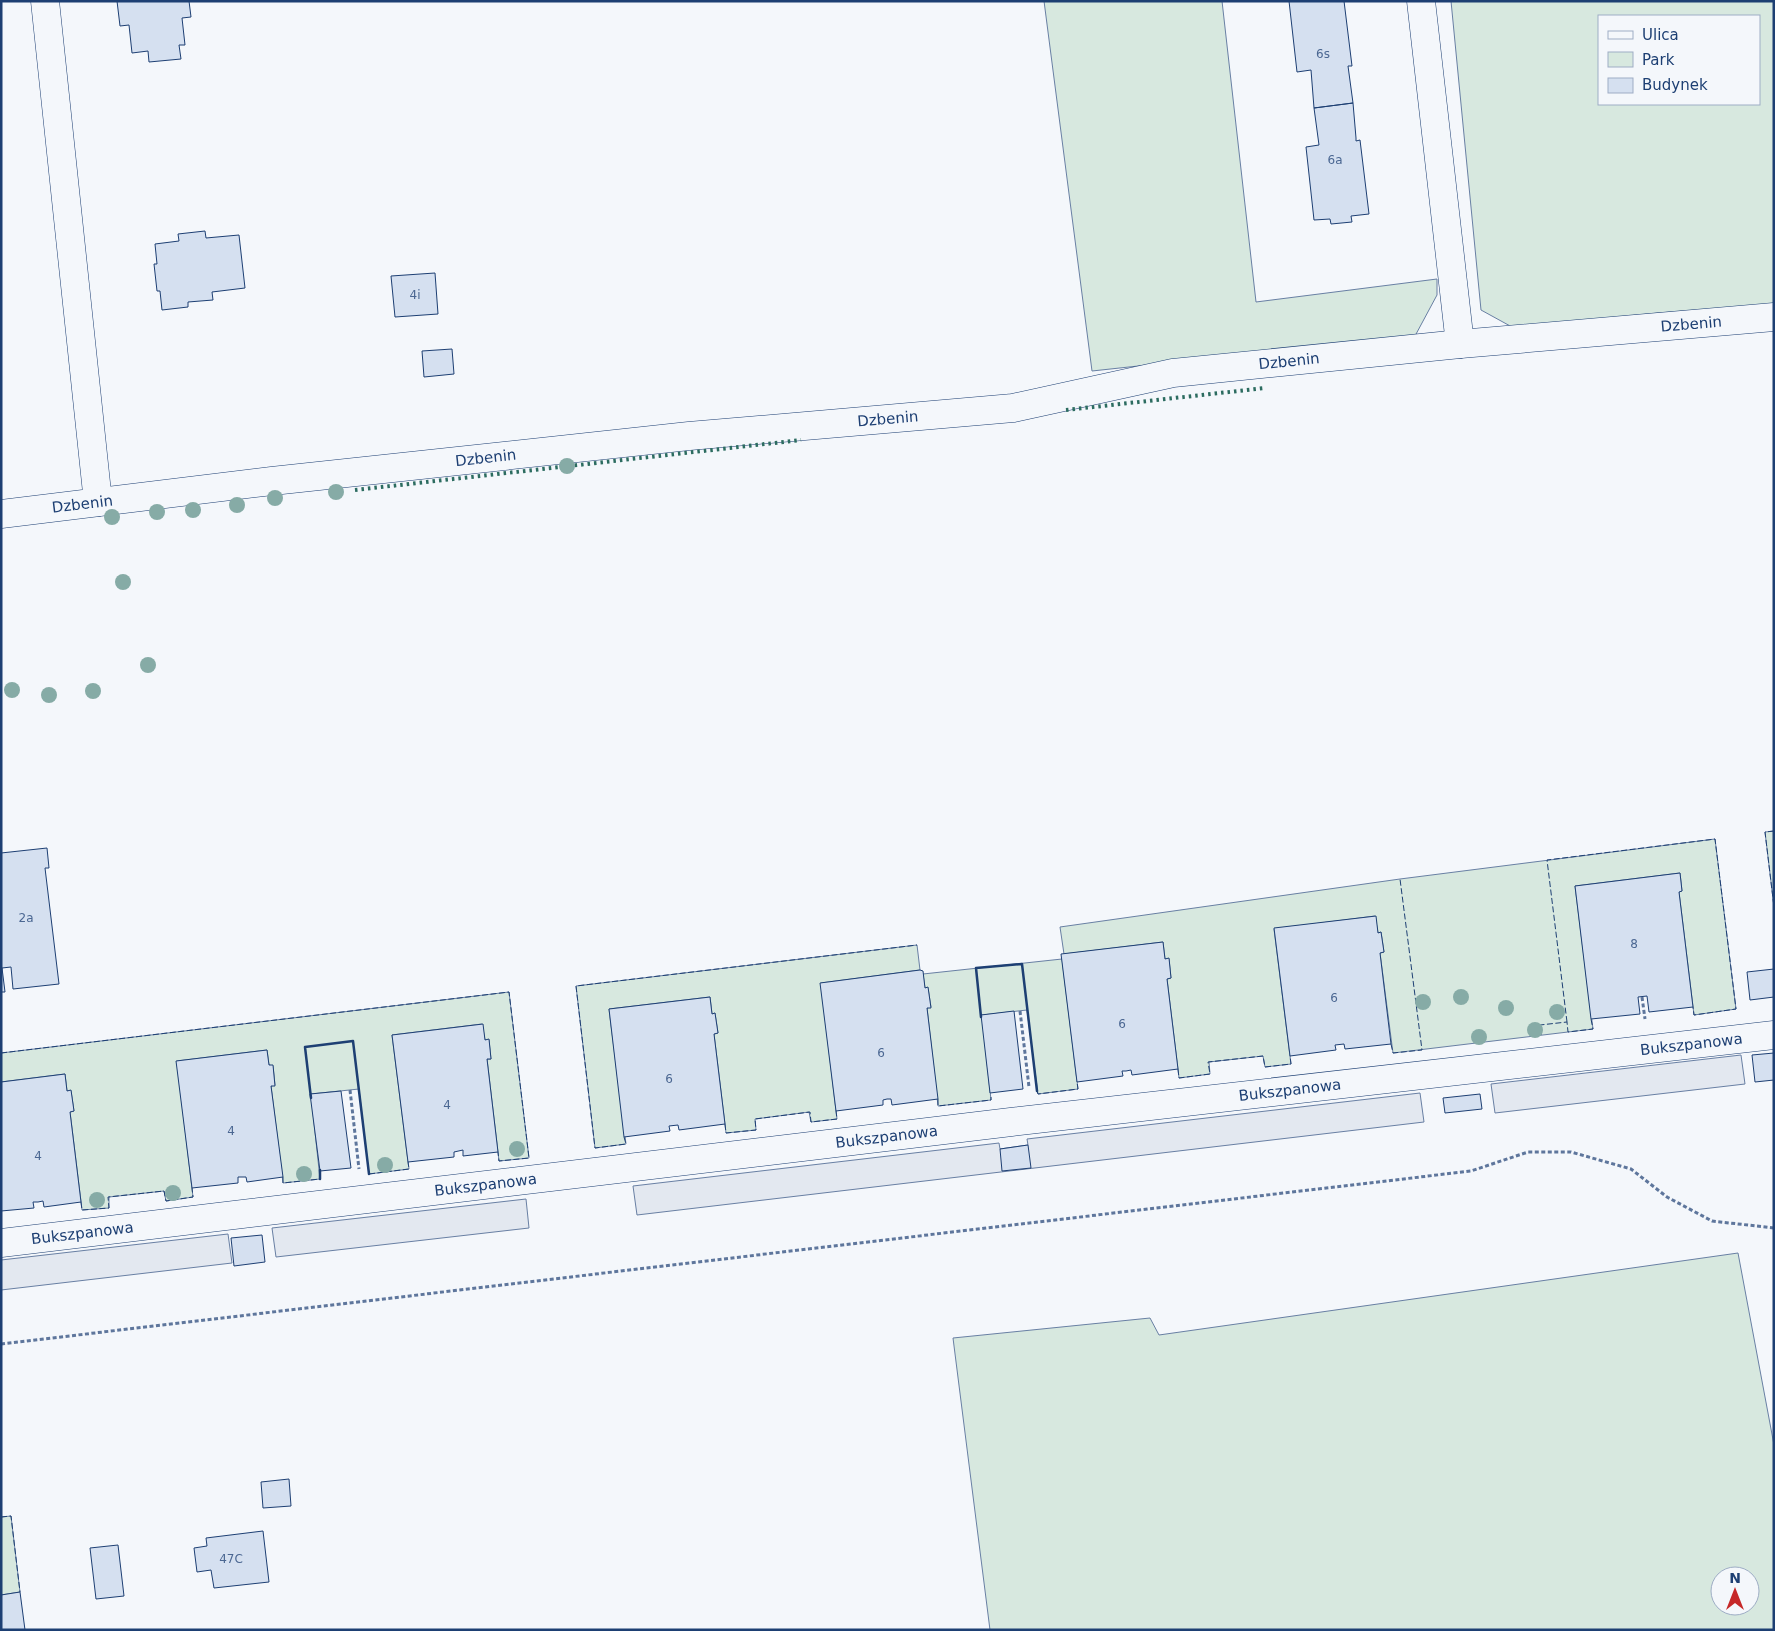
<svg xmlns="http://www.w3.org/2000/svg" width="1775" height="1631" font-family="'DejaVu Sans',sans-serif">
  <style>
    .green { fill: #d7e8df; stroke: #687fa3; fill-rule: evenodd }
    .parking { fill: #e3e8f0; stroke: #687fa3 }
    .building { fill: #d5e0f0; stroke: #1d3f73 }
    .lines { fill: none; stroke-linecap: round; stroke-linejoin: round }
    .minor-casing { stroke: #1d3f73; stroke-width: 29 }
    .path { stroke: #5e769c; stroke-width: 3; stroke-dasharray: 4 2.5; stroke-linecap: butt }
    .minor { stroke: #f4f7fb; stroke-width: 28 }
    .hedge { stroke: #2c6c60; stroke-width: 4; stroke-dasharray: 2.5 4; stroke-linecap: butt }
    .fence { stroke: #1d3f73; stroke-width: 1; stroke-dasharray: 6 2.5; stroke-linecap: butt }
    .wall { stroke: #1d3f73; stroke-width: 2.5 }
    .tree { fill: #86aba6 }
    .labels { text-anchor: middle; stroke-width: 4; stroke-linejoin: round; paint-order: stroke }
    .number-label { font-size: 12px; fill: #4b6792 }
    .street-label { font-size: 15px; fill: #1d3f73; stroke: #f4f7fb }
  </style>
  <rect width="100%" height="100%" fill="#f4f7fb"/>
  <!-- green -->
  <path class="green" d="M 1044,1 L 1222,1 L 1256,302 L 1437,279 L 1437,295 L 1415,336 L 1092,371 Z
    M 1451,1 L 1774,1 L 1774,304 L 1659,313 L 1512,327 L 1481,310 ZM 1599,16 L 1759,16 L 1759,104 L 1599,104 Z
    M 1774,831 L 1774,907 L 1765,832 Z
    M 1715,839 L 1736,1009 L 1694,1015 L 1679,892 L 1682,891 L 1680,873 L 1575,886 L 1593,1029 L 1393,1053 L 1380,953 L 1384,952 L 1381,932 L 1378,933 L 1375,916 L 1274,929 L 1291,1064 L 1265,1067 L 1263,1056 L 1209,1062 L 1210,1074 L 1179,1078 L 1167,979 L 1171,978 L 1169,959 L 1165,959 L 1163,942 L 1064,954 L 1060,927 L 1400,879 Z
    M 917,945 L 920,970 L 821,983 L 837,1119 L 811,1122 L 809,1112 L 755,1119 L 756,1130 L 726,1133 L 714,1034 L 718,1033 L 715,1013 L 712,1014 L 710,997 L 609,1009 L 626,1144 L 595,1148 L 576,986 Z
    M 1062,959 L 1078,1089 L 1038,1094 L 1027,1010 L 982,1015 L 991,1100 L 938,1106 L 927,1008 L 931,1007 L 928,988 L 925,988 L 923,974 Z
    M 509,992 L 529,1158 L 499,1161 L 487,1059 L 491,1059 L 489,1040 L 485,1040 L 482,1024 L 392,1035 L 409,1169 L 369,1174 L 359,1089 L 311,1094 L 320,1179 L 283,1183 L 271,1086 L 275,1085 L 273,1066 L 269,1065 L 267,1050 L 177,1061 L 193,1197 L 166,1201 L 164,1191 L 109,1197 L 109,1208 L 82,1210 L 70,1112 L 74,1111 L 71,1091 L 67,1091 L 65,1074 L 1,1082 L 1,1053 Z
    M 1738,1253 L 1774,1445 L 1774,1630 L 990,1630 L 953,1338 L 1150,1318 L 1159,1335 ZM 1720,1576 L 1750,1576 L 1750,1606 L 1720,1606 Z
    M 11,1516 L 20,1592 L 1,1595 L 1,1517 Z"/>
  <!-- parking -->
  <path class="parking" d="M 1741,1055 L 1745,1084 L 1495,1113 L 1491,1084 Z
    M 1420,1093 L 1424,1122 L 637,1215 L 633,1186 L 999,1143 L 1000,1149 L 1028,1145 L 1027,1139 Z
    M 526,1199 L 529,1228 L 276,1257 L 272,1228 Z
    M 228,1234 L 232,1263 L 1,1290 L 1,1260 Z"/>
  <!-- building -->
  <path class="building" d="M 117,1 L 189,1 L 191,17 L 182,18 L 185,45 L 179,45 L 181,59 L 149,62 L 148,51 L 132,53 L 129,25 L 120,26 Z
    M 1289,1 L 1344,1 L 1352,66 L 1348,66 L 1353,103 L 1314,108 L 1311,70 L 1297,72 Z
    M 1353,103 L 1356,138 L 1356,141 L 1360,140 L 1369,214 L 1351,216 L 1352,222 L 1331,224 L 1330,219 L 1314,220 L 1306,147 L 1319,145 L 1314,108 Z
    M 205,231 L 206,238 L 239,235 L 245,288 L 212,292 L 213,300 L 188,302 L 188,307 L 162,310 L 160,291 L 157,291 L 154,264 L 157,264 L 155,244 L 179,241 L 178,234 Z
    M 435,273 L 438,314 L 395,317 L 391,276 Z
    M 452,349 L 454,374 L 424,377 L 422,351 Z
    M 47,848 L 49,868 L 45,868 L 59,984 L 13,989 L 11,967 L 2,968 L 5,992 L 1,992 L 1,853 Z
    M 1680,873 L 1682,891 L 1679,892 L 1693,1007 L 1649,1012 L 1647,996 L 1638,997 L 1640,1014 L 1591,1019 L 1575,886 Z
    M 1376,916 L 1378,933 L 1381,932 L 1384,952 L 1380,953 L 1391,1044 L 1345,1049 L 1344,1044 L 1335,1045 L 1336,1050 L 1290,1056 L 1274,928 Z
    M 1163,942 L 1165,959 L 1169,958 L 1171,978 L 1167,979 L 1178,1069 L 1132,1075 L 1131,1070 L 1126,1071 L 1122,1071 L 1123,1076 L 1077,1082 L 1061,954 Z
    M 1774,969 L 1774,997 L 1750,1000 L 1747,972 Z
    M 920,970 L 923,971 L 925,988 L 928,987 L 931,1008 L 927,1008 L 938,1099 L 892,1105 L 891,1099 L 887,1099 L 883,1100 L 883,1105 L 836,1111 L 820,983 Z
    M 710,997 L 712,1014 L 715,1013 L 718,1033 L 714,1034 L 725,1124 L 679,1130 L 678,1125 L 669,1126 L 670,1131 L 624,1137 L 609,1009 Z
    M 1014,1011 L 1023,1089 L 990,1093 L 981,1015 Z
    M 483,1024 L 485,1040 L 489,1039 L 491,1059 L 487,1059 L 498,1152 L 463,1156 L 463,1150 L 454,1152 L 454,1157 L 408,1162 L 392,1035 Z
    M 267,1050 L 269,1065 L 273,1065 L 275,1086 L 271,1086 L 283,1177 L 247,1182 L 246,1177 L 238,1177 L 238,1183 L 192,1188 L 176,1061 Z
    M 1774,1053 L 1774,1080 L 1755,1082 L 1752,1055 Z
    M 65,1074 L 67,1091 L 71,1090 L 74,1111 L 70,1112 L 81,1202 L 44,1207 L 43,1201 L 38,1202 L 33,1202 L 34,1208 L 1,1211 L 1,1082 Z
    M 341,1091 L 351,1168 L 320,1171 L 310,1094 Z
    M 1480,1094 L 1482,1109 L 1445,1113 L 1443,1098 Z
    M 1028,1145 L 1031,1168 L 1002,1171 L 1000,1149 Z
    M 262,1235 L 265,1262 L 234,1266 L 231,1238 Z
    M 289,1479 L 291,1506 L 263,1508 L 261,1482 Z
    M 263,1531 L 269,1582 L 214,1588 L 211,1570 L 197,1572 L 194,1548 L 207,1546 L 206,1538 Z
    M 118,1545 L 124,1596 L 96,1599 L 90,1548 Z
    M 20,1592 L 25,1630 L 1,1630 L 1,1595 Z"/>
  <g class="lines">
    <defs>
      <g id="minor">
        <path d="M 45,1 L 98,502"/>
        <path d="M 1421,1 L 1460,344"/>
        <path id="s1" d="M 1,514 L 272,481 L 689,436 L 1013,408 L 1173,373 L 1460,344 L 1774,317"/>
        <path id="s2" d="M 1,1243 L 1011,1122 L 1774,1035"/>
      </g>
    </defs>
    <!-- minor casing -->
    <use href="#minor" class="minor-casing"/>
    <!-- path -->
    <path class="path" d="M 1642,997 L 1645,1019
      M 1020,1011 L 1029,1087
      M 350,1090 L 359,1169
      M 1,1344 L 1471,1171 L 1528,1152 L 1571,1152 L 1631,1169 L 1667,1197 L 1712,1221 L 1774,1228"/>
    <!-- minor -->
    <use href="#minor" class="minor"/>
    <!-- hedge -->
    <path class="hedge" d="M 1066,410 L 1265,388
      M 355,490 L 801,440"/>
    <!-- fence -->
    <path class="fence" d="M 1774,831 L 1765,832 L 1774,907
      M 1567,1022 L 1547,860 L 1715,839 L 1736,1009 L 1694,1015 L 1693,1007
      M 1541,1035 L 1540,1025 L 1567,1022 L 1568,1032 L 1593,1029 L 1591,1019
      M 1391,1044 L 1393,1053 L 1422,1050 L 1400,879
      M 1,1053 L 509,992 L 529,1158 L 499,1161 L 498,1152
      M 1178,1069 L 1179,1078 L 1210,1074 L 1208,1062 L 1263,1056 L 1265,1067 L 1291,1064 L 1290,1056
      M 1037,1091 L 1038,1094 L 1078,1089 L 1077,1082
      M 938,1099 L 938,1106 L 991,1100 L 991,1097
      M 725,1124 L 726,1133 L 756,1130 L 755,1119 L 810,1112 L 811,1122 L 837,1119 L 836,1111
      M 624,1137 L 626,1144 L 595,1148 L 576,986 L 917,945
      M 369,1174 L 409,1169 L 408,1162
      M 283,1177 L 283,1183 L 320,1179 L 320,1171
      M 81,1202 L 82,1210 L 109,1208 L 108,1197 L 164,1191 L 166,1201 L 193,1197 L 192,1188
      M 1,1517 L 11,1516 L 20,1592"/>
    <!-- wall -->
    <path class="wall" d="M 981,1017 L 976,968 L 1022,964 L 1037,1091
      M 311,1098 L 305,1047 L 353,1041 L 369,1174
      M 320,1170 L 320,1179"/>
  </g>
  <!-- trees -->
  <g class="tree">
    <circle cx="567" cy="466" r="8"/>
    <circle cx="336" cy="492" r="8"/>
    <circle cx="275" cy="498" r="8"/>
    <circle cx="237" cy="505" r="8"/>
    <circle cx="193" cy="510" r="8"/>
    <circle cx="157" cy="512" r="8"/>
    <circle cx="112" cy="517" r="8"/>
    <circle cx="123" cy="582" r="8"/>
    <circle cx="148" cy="665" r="8"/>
    <circle cx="12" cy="690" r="8"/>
    <circle cx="93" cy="691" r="8"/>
    <circle cx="49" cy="695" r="8"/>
    <circle cx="1461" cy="997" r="8"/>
    <circle cx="1423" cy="1002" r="8"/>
    <circle cx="1506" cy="1008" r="8"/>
    <circle cx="1557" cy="1012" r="8"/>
    <circle cx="1535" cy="1030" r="8"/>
    <circle cx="1479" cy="1037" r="8"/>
    <circle cx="517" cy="1149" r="8"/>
    <circle cx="385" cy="1165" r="8"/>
    <circle cx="304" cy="1174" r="8"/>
    <circle cx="173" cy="1193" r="8"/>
    <circle cx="97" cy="1200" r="8"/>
  </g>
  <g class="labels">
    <!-- number labels -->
    <g class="number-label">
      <text x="1323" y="58">6s</text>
      <text x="1335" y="164">6a</text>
      <text x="415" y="299">4i</text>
      <text x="26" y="922">2a</text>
      <text x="1634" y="948">8</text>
      <text x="1334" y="1002">6</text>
      <text x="1122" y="1028">6</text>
      <text x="881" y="1057">6</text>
      <text x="669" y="1083">6</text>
      <text x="447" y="1109">4</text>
      <text x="231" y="1135">4</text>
      <text x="38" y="1160">4</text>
      <text x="231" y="1563">47C</text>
    </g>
    <!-- street labels -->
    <g class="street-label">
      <text dy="5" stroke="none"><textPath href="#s1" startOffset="1702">Dzbenin</textPath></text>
      <text dy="5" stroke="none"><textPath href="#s1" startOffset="1298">Dzbenin</textPath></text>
      <text dy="5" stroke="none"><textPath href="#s1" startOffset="892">Dzbenin</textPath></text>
      <text dy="5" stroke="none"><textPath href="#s1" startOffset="488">Dzbenin</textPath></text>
      <text dy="5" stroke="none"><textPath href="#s1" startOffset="82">Dzbenin</textPath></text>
      <text dy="5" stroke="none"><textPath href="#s2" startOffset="1702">Bukszpanowa</textPath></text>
      <text dy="5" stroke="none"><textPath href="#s2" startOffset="1298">Bukszpanowa</textPath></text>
      <text dy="5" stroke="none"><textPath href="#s2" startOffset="892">Bukszpanowa</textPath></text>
      <text dy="5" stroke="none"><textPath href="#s2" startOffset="488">Bukszpanowa</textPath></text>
      <text dy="5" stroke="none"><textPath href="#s2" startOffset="82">Bukszpanowa</textPath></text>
    </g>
  </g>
  <!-- border -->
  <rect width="1775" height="1631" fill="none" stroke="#1d3f73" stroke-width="5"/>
  <!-- legend -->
  <rect x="1598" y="15" width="162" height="90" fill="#f4f7fb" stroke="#9eadc5"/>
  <rect x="1608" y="31" width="25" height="8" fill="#f4f7fb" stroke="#9eadc5"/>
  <text x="1642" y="40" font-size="15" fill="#1d3f73">Ulica</text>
  <rect x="1608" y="52" width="25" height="15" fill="#d7e8df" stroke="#9eadc5"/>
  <text x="1642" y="65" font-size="15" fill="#1d3f73">Park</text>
  <rect x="1608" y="78" width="25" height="15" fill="#d5e0f0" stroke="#9eadc5"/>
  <text x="1642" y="90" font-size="15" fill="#1d3f73">Budynek</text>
  <!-- north arrow -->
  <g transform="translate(1735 1591)"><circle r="24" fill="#f4f7fb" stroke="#9eadc5"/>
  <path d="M0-4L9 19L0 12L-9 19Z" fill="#c62828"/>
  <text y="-8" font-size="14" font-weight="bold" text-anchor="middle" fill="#1d3f73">N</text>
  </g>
</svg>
